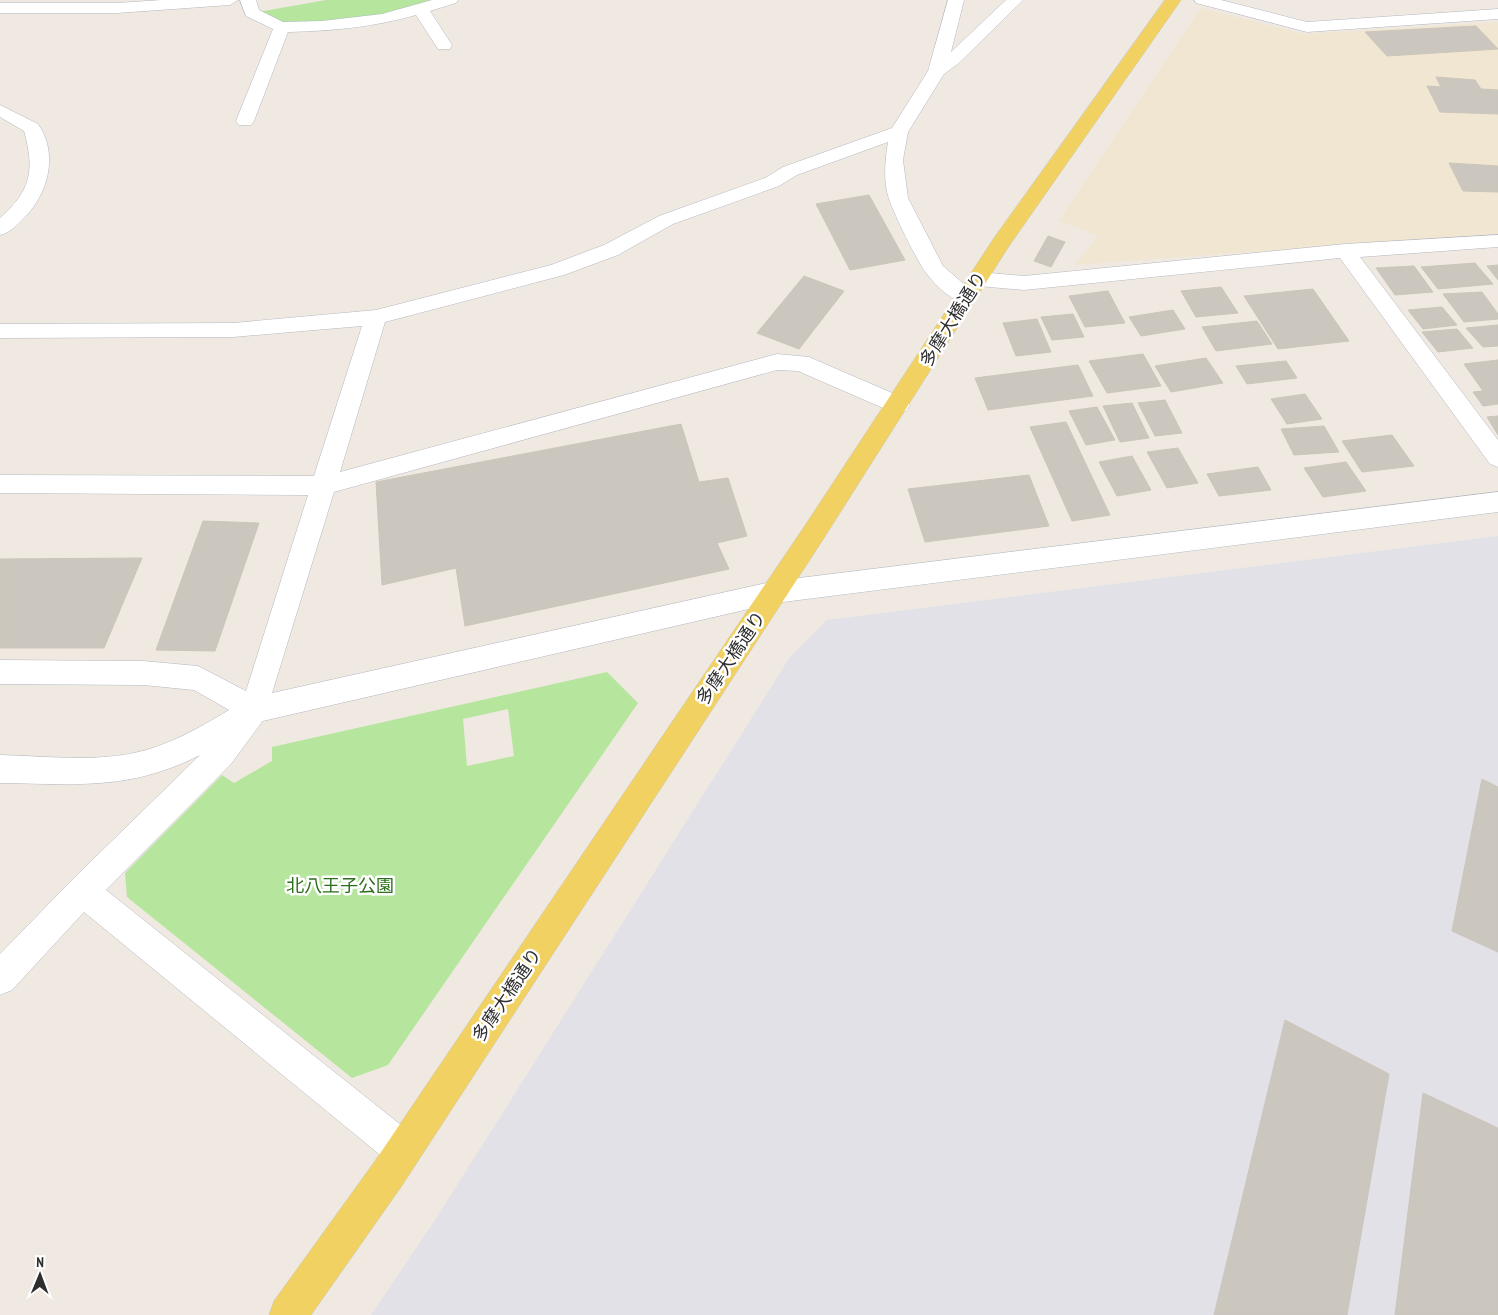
<svg xmlns="http://www.w3.org/2000/svg" width="1498" height="1315" font-family="'PT Sans Narrow','Noto Sans JP',sans-serif">
  <style>
    .industrial { fill: #e3e1e8 }
    .education { fill: #f0e6d1 }
    .green { fill: #b6e59e; fill-rule: evenodd }
    .building { fill: #cbc7bf; stroke: #cbc5ba }
    .lines { fill: none; stroke-linecap: round; stroke-linejoin: round }
    .minor-casing { stroke: #b4b7c1; stroke-width: 1 }
    .tertiary-casing { stroke: #b4b7c1; stroke-width: 1 }
    .primary-casing { stroke: #c9c9c9; stroke-width: 1 }
    .minor { fill: #fff; fill-rule: evenodd }
    .tertiary { fill: #fff; fill-rule: evenodd }
    .primary { fill: #f2d163; fill-rule: evenodd }
    .labels { text-anchor: middle; stroke-width: 5; stroke-linejoin: round; paint-order: stroke }
    .street-label { font-size: 18px; fill: #2e2e2e; stroke: #fff }
    .park-label { font-size: 18px; fill: #2c6e1b; stroke: #fff }
  </style>
  <rect width="100%" height="100%" fill="#efe9e1"/>
  <!-- industrial -->
  <path class="industrial" d="M 1498,536 L 1498,1315 L 371,1315 L 437,1217 L 790,657 L 827,620 Z"/>
  <!-- education -->
  <path class="education" d="M 1201,8 L 1304,34 L 1498,22 L 1498,234 L 1074,265 L 1099,236 L 1059,221 Z"/>
  <!-- green -->
  <path class="green" d="M 326,0 L 450,0 L 383,19 L 282,27 L 252,13 Z
    M 607,672 L 638,703 L 388,1065 L 352,1078 L 127,897 L 125,873 L 222,775 L 234,783 L 272,761 L 272,747 ZM 508,709 L 514,756 L 467,766 L 463,719 Z"/>
  <!-- building -->
  <path class="building" d="M 1476,26 L 1498,49 L 1387,56 L 1365,32 Z
    M 1436,77 L 1475,80 L 1481,89 L 1498,90 L 1498,114 L 1440,112 L 1427,86 L 1441,87 Z
    M 1449,163 L 1498,166 L 1498,192 L 1463,191 Z
    M 869,195 L 905,260 L 850,270 L 816,204 Z
    M 1048,236 L 1065,242 L 1051,267 L 1034,261 Z
    M 1475,263 L 1493,284 L 1438,289 L 1421,267 Z
    M 1498,265 L 1498,280 L 1487,266 Z
    M 1414,266 L 1433,292 L 1395,295 L 1376,268 Z
    M 804,276 L 844,291 L 799,349 L 757,333 Z
    M 1221,287 L 1238,313 L 1196,317 L 1181,291 Z
    M 1313,289 L 1349,341 L 1278,349 L 1244,296 Z
    M 1108,291 L 1125,323 L 1085,327 L 1069,296 Z
    M 1482,292 L 1498,314 L 1498,319 L 1464,322 L 1443,294 Z
    M 1442,307 L 1457,325 L 1423,329 L 1408,310 Z
    M 1173,310 L 1185,329 L 1141,336 L 1129,317 Z
    M 1073,314 L 1084,337 L 1052,340 L 1041,317 Z
    M 1037,319 L 1051,352 L 1016,356 L 1003,323 Z
    M 1257,321 L 1272,344 L 1216,351 L 1202,327 Z
    M 1498,325 L 1498,346 L 1483,347 L 1466,328 Z
    M 1457,329 L 1473,348 L 1438,352 L 1422,332 Z
    M 1143,354 L 1161,386 L 1107,393 L 1089,361 Z
    M 1206,358 L 1223,383 L 1171,392 L 1155,366 Z
    M 1498,360 L 1498,404 L 1483,406 L 1473,392 L 1483,391 L 1464,364 Z
    M 1286,361 L 1297,378 L 1247,384 L 1236,366 Z
    M 1078,365 L 1093,396 L 988,410 L 975,378 Z
    M 1305,394 L 1322,419 L 1287,424 L 1271,399 Z
    M 1165,400 L 1182,433 L 1155,436 L 1138,403 Z
    M 1132,403 L 1149,438 L 1120,442 L 1103,406 Z
    M 1097,407 L 1115,440 L 1086,445 L 1069,411 Z
    M 1498,416 L 1498,435 L 1487,417 Z
    M 1066,422 L 1110,515 L 1072,521 L 1030,427 Z
    M 681,424 L 699,482 L 728,478 L 747,536 L 717,543 L 729,569 L 465,626 L 456,568 L 382,585 L 376,482 Z
    M 1324,426 L 1339,452 L 1294,455 L 1281,429 Z
    M 1392,435 L 1414,466 L 1362,472 L 1342,441 Z
    M 1178,448 L 1198,483 L 1167,488 L 1147,452 Z
    M 1132,456 L 1151,490 L 1117,496 L 1099,462 Z
    M 1346,462 L 1366,491 L 1323,497 L 1304,468 Z
    M 1258,467 L 1271,490 L 1219,496 L 1207,474 Z
    M 1029,475 L 1049,526 L 925,542 L 908,489 Z
    M 203,521 L 259,523 L 215,651 L 156,650 Z
    M 142,558 L 104,648 L 0,648 L 0,559 Z
    M 1482,779 L 1498,787 L 1498,952 L 1452,931 Z
    M 1285,1020 L 1389,1074 L 1347,1315 L 1214,1315 Z
    M 1423,1093 L 1498,1128 L 1498,1315 L 1395,1315 Z"/>
  <g class="lines">
    <defs>
      <path id="minor" d="M 240,0 L 256,0 L 259,10 L 283,22 L 322,21 L 382,14 L 432,0 L 458,0 L 456,3 L 430,11 L 452,45 L 450,49 L 438,49 L 416,15 C 374,27 332,31 288,32 L 254,121 L 251,125 L 239,125 L 236,121 L 273,29 L 246,16 Z
        M 948,0 L 964,0 L 951,52 L 1006,0 L 1023,0 L 959,63 L 944,74 L 908,132 L 903,160 L 908,198 L 943,266 L 973,292 L 977,297 L 973,302 C 957,307 937,287 927,274 C 918,263 894,214 889,199 C 883,182 885,159 888,142 L 797,175 L 779,186 L 673,224 L 618,255 L 564,275 L 385,322 L 340,472 L 777,354 L 809,357 L 906,399 L 910,405 L 906,411 L 898,413 L 890,411 L 798,371 L 777,370 L 334,492 L 264,719 L 231,764 L 106,890 L 416,1137 L 421,1150 L 416,1163 L 403,1168 L 390,1163 L 84,912 L 12,990 L 0,995 L 0,954 L 72,880 L 200,755 C 130,791 75,784 0,783 L 0,755 C 44,756 91,762 134,753 C 168,746 199,728 229,710 L 194,690 L 143,685 L 0,684 L 0,660 L 143,661 L 198,666 L 246,691 L 308,495 L 0,493 L 0,475 L 314,476 L 362,326 L 233,337 L 0,338 L 0,324 L 233,323 L 376,310 L 551,265 L 604,245 L 659,216 L 765,178 L 783,167 L 892,128 L 928,71 Z
        M 1194,0 L 1221,0 L 1307,22 L 1498,9 L 1498,19 L 1307,32 L 1196,3 Z
        M 0,105 L 38,124 C 59,154 48,193 25,217 C 17,225 10,233 0,235 L 0,218 C 31,191 35,170 24,131 L 0,117 Z
        M 1498,235 L 1498,247 L 1360,257 L 1498,440 L 1498,467 L 1490,464 L 1340,258 L 1024,290 L 978,286 L 971,284 L 968,279 L 971,274 L 978,272 L 1024,276 L 1345,244 Z"/>
      <path id="tertiary" d="M 162,0 L 238,0 L 230,5 L 117,13 L 0,13 L 0,3 L 117,3 Z
        M 1498,492 L 1498,512 L 775,603 L 254,723 L 244,719 L 240,710 L 244,701 L 254,697 L 775,581 Z"/>
      <path id="primary" d="M 1165,0 L 1181,0 L 1009,246 L 824,538 L 401,1187 L 311,1315 L 269,1315 L 274,1301 L 375,1161 L 806,524 L 994,238 Z"/>
    </defs>
    <!-- minor casing -->
    <use href="#minor" class="minor-casing"/>
    <!-- tertiary casing -->
    <use href="#tertiary" class="tertiary-casing"/>
    <!-- primary casing -->
    <use href="#primary" class="primary-casing"/>
    <!-- minor -->
    <use href="#minor" class="minor"/>
    <!-- tertiary -->
    <use href="#tertiary" class="tertiary"/>
    <!-- primary -->
    <use href="#primary" class="primary"/>
  </g>
  <g class="labels">
    <!-- street labels -->
    <g class="street-label">
      <text transform="translate(953 319) rotate(-58)" y="6">多摩大橋通り</text>
      <text transform="translate(731 658) rotate(-56)" y="6">多摩大橋通り</text>
      <text transform="translate(507 995) rotate(-56)" y="6">多摩大橋通り</text>
    </g>
    <!-- park labels -->
    <g class="park-label">
      <text x="340" y="892">北八王子公園</text>
    </g>
  </g>
  <!-- north arrow -->
  <g transform="translate(40 1275) rotate(1)" stroke="#ffffff" stroke-width="4" paint-order="stroke">
  <path d="M0-4L9 19L0 12L-9 19Z" fill="#2e2e2e"/>
  <text y="-8" font-size="14" font-weight="bold" text-anchor="middle" fill="#2e2e2e">N</text>
  </g>
</svg>
